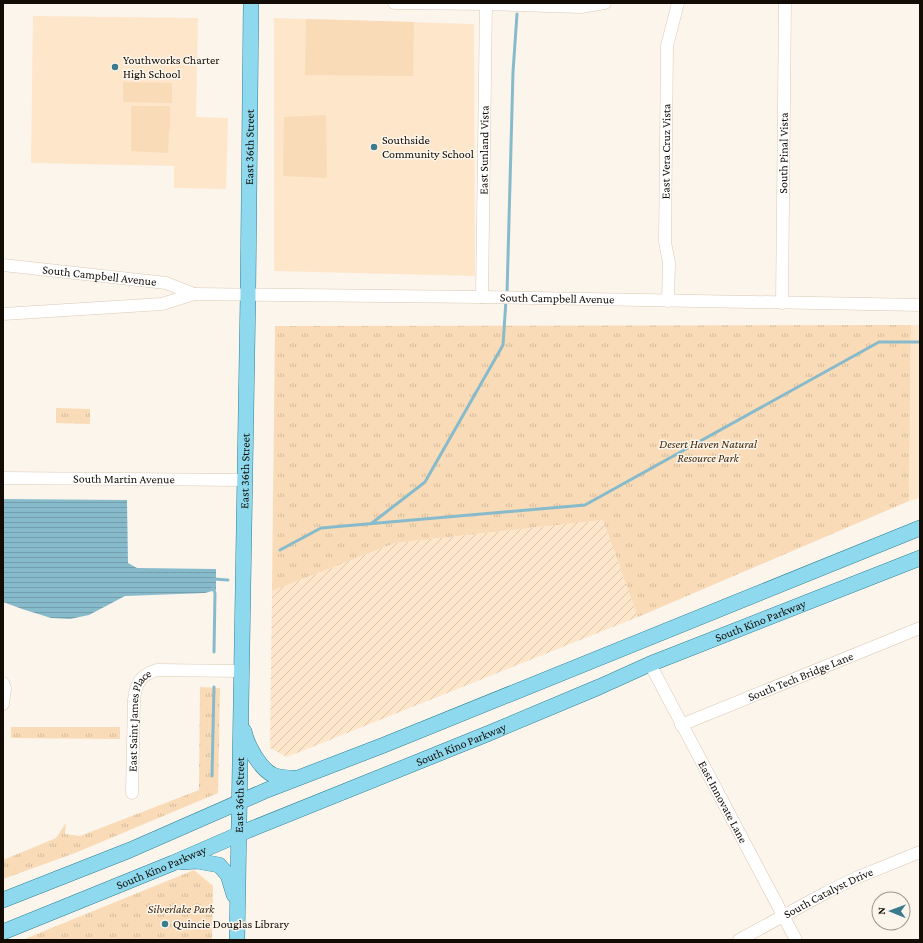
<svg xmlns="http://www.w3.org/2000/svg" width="923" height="943" font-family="'Crimson Pro',serif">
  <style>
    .built { fill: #fee6ca }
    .industrial { fill: url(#industrial-furrows) }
    .grass { fill: #f9dbb7 }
    .park { fill: url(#park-tufts) }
    .water { fill: url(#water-rules) }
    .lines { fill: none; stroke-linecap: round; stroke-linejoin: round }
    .stream { stroke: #87bbcb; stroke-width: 3 }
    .minor-casing { stroke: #dcc9b3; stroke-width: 13 }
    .major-casing { stroke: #318195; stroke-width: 16 }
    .minor { stroke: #fff; stroke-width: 12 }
    .major { stroke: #8ed9ee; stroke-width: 15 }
    .poi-dot { fill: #3a7b8e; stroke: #fcf5ec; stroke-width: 1.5 }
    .labels { text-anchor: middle; stroke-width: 3; stroke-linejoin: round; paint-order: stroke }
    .poi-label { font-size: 12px; fill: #120c05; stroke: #fcf5ec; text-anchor: start }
    .street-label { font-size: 12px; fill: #120c05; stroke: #fcf5ec }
    .park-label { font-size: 12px; font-style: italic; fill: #3d2709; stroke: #fcf5ec }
  </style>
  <defs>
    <pattern id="industrial-furrows" width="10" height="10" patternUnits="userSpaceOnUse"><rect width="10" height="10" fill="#fee6ca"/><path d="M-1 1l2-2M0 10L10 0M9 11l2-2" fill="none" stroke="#d9c4ac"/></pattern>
    <pattern id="park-tufts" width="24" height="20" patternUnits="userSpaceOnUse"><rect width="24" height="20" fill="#f9dbb7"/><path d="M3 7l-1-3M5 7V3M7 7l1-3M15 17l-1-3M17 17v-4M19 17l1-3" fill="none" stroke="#d4bb9c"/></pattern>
    <pattern id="water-rules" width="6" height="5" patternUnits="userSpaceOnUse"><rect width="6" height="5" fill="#87bbcb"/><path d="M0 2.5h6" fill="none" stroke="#74a0ad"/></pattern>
  </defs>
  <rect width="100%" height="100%" fill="#fcf5ec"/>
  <!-- built -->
  <path class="built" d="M 33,16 L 198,18 L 196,117 L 228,118 L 226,189 L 174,188 L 174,166 L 31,163 Z
    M 274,18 L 474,24 L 475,276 L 274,271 Z
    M 911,325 L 920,325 L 920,498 L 909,501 Z"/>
  <!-- industrial -->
  <path class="industrial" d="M 603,520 L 638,617 L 287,757 L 270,748 L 272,591 L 395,543 Z"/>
  <!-- grass -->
  <path class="grass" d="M 306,19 L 414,22 L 413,76 L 305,75 Z
    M 123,82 L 172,83 L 172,103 L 123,102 Z
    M 131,106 L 170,106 L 170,129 L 169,129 L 168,153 L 131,151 Z
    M 326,115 L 327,178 L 283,176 L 284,117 Z"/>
  <!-- park -->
  <path class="park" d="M 911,325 L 909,501 L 638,617 L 603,520 L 395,543 L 272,591 L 275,326 Z
    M 56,408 L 90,409 L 90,424 L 56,423 Z
    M 200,687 L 220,688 L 218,793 L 75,853 L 3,879 L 3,860 L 56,838 L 66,823 L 65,834 L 80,836 L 199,790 Z
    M 11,727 L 120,727 L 120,739 L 11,738 Z
    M 194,870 L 213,886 L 212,940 L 22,940 Z"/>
  <!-- water -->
  <path class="water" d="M 3,499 L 127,500 L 128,563 L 137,568 L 216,569 L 216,590 L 205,593 L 125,596 L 89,615 L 70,619 L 51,618 L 22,609 L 3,602 Z"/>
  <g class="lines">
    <!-- stream -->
    <path class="stream" d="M 507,294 L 513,72 L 517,14
      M 372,523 L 425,482 L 503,345 L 506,300
      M 280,550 L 321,528 L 585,505 L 879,342 L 920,342
      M 214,579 L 228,580
      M 213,588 L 215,593 L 214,652
      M 212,776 L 214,687"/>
    <defs>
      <g id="minor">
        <path d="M 394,3 L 488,4 L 581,7 L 605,3"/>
        <path id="s1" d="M 3,265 L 166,283 L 194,294"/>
        <path id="s2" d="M 482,297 L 486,3"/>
        <path id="s3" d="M 668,301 L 669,263 L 665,242 L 667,46 L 678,3"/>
        <path id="s4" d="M 782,303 L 785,3"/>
        <path id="s5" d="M 3,314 L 162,304 L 194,294 L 482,297 L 920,305"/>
        <path id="s6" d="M 3,478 L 244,480"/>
        <path id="s7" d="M 650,664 L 796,940"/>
        <path d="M 3,683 L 5,688 L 3,704"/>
        <path id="s8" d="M 681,725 L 920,628"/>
        <path id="s9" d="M 132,793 L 134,700 C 136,683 140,675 157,670 L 242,671"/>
        <path id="s10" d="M 739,940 L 829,891 L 858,877 L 920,852"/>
      </g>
      <g id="major">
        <path d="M 244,731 C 247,745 260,769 273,775 C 280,778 288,778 295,778"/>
        <path d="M 182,862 L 197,861 L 219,865 L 228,875 L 234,895"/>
        <path d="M 3,900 L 130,850 L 267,790 L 384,745 L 920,528"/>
        <path id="s11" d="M 3,932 L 173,863 L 249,830 L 487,734 L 599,687 L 650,664 L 920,558"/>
        <path id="s12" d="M 237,940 L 248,294 L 251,3"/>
      </g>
    </defs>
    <!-- minor casing -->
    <use href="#minor" class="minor-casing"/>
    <!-- major casing -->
    <use href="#major" class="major-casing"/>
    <!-- minor -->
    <use href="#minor" class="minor"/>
    <!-- major -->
    <use href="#major" class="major"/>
  </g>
  <!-- markers -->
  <g class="poi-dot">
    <circle cx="115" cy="67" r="4"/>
    <circle cx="374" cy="147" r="4"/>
    <circle cx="165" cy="924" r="4"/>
  </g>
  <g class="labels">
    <!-- poi labels -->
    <g class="poi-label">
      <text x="123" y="64">Youthworks Charter<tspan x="123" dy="14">High School</tspan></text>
      <text x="382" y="144">Southside<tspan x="382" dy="14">Community School</tspan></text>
      <text x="173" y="928">Quincie Douglas Library</text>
    </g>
    <!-- street labels -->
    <g class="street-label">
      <text dy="4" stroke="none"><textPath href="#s12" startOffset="793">East 36th Street</textPath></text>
      <text dy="4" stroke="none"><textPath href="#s2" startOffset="147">East Sunland Vista</textPath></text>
      <text dy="4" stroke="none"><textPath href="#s3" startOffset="150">East Vera Cruz Vista</textPath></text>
      <text dy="4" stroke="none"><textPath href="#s4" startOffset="150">South Pinal Vista</textPath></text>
      <text dy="4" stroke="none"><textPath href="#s1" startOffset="97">South Campbell Avenue</textPath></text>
      <text dy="4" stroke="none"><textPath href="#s5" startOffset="556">South Campbell Avenue</textPath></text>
      <text dy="4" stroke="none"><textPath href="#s12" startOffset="469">East 36th Street</textPath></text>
      <text dy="4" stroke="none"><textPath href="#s6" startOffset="121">South Martin Avenue</textPath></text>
      <text dy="4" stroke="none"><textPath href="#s11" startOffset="819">South Kino Parkway</textPath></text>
      <text dy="4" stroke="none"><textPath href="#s8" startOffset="129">South Tech Bridge Lane</textPath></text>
      <text dy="4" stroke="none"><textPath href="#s9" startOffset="74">East Saint James Place</textPath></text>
      <text dy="4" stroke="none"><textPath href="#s11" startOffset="495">South Kino Parkway</textPath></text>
      <text dy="4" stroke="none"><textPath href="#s12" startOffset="145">East 36th Street</textPath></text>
      <text dy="4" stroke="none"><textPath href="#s7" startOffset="156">East Innovate Lane</textPath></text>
      <text dy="4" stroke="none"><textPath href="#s11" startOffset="171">South Kino Parkway</textPath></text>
      <text dy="4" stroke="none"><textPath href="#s10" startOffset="101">South Catalyst Drive</textPath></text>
    </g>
    <!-- park labels -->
    <g class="park-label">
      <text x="708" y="448">Desert Haven Natural<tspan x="708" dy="14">Resource Park</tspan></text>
      <text x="181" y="913">Silverlake Park</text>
    </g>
  </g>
  <!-- border -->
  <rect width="923" height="943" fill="none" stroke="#120c05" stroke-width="8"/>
  <!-- north arrow -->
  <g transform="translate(891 911) rotate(271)"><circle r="19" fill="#fcf5ec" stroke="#9e9890"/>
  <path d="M0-3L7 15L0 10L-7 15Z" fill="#3a7b8e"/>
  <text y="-6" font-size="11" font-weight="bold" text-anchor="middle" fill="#120c05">N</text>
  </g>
</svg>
